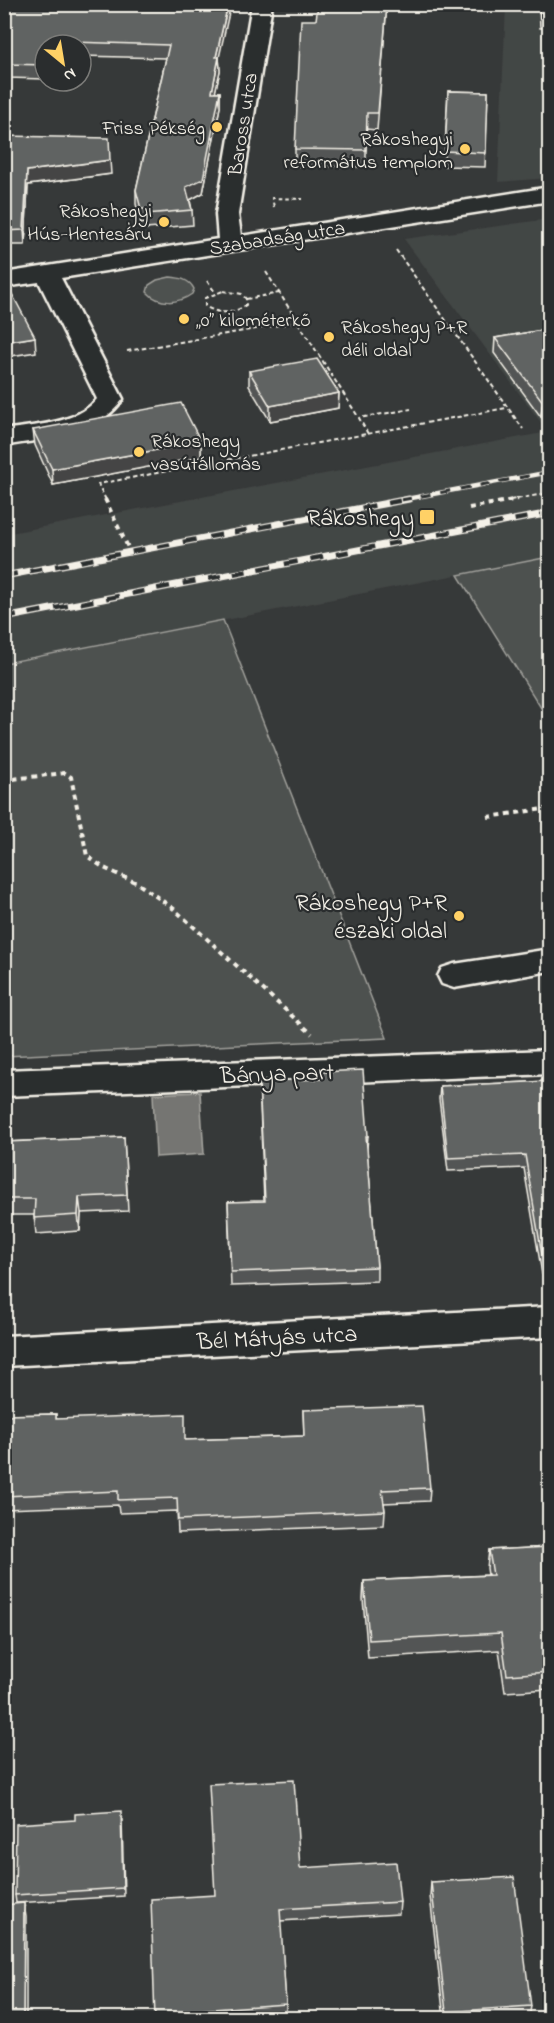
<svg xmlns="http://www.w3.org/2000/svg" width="554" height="2023" font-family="'Indie Flower',sans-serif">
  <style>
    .built { fill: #434645 }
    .green { fill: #4e514f; stroke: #a1a19c; stroke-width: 1.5 }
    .water { fill: #757572; stroke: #a8a7a1; stroke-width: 1.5 }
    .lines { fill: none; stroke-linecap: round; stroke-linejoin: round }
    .minor-casing { stroke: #f4f1e8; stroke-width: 5 }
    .path-far1 { stroke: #f4f1e8; stroke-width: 2; stroke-dasharray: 4.5 3; stroke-linecap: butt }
    .path { stroke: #f4f1e8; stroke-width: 4; stroke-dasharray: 5 4.5; stroke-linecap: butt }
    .minor { fill: #2a2d2e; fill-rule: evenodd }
    .rail-far1-casing { stroke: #f4f1e8; stroke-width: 4.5 }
    .rail-casing { stroke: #f4f1e8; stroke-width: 7 }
    .rail-far1 { stroke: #2a2d2e; stroke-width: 3; stroke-dasharray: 10; stroke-linecap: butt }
    .rail { stroke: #2a2d2e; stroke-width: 4.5; stroke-dasharray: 13; stroke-linecap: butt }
    .wall { fill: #535554; stroke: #f4f1e8; stroke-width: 1.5 }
    .shaded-wall { fill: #444545; stroke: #f4f1e8; stroke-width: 1.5 }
    .building { fill: #616362; stroke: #f4f1e8; stroke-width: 1.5 }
    .poi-dot { fill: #ffd166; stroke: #2a2d2e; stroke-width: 2 }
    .labels { text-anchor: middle; stroke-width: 4.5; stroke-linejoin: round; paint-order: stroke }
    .far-street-label { font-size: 20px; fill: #f4f1e8; stroke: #2a2d2e }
    .far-poi-label { font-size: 20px; fill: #f4f1e8; stroke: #2a2d2e; text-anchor: end }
    .poi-label { font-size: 24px; fill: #f4f1e8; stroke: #2a2d2e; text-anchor: end }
    .street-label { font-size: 24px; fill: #f4f1e8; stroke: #2a2d2e }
  </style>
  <rect width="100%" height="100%" fill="#363939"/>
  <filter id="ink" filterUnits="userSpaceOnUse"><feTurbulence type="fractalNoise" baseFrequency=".0167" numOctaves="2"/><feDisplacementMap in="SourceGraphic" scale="12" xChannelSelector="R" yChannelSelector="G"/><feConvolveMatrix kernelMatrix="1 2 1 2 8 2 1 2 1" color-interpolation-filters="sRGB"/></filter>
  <g filter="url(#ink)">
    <!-- built -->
    <path class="built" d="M 506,5 L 549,5 L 549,178 L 498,182 Z
      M 549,219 L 549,557 L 5,663 L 5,534 L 548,432 L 404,239 Z"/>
    <!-- green -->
    <path class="green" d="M 170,277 C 180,278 189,279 194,289 L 192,294 C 178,304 159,305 147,292 L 149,285 L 157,280 Z
      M 549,557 L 549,706 L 541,708 L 458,575 Z
      M 223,620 L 387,1038 L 5,1056 L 5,663 Z"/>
    <!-- water -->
    <path class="water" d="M 200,1092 L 204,1154 L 156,1157 L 153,1094 Z"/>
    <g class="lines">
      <defs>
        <path id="minor" d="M 252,4 L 272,4 L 238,214 L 241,236 L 550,187 L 550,201 L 61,278 L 123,399 C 97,437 46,438 4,446 L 4,430 C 34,425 77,424 97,399 L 39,282 L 4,287 L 4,273 L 218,239 L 216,214 Z
          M 550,949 L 550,971 L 454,988 L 442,984 L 438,976 L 442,968 L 454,964 Z
          M 550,1050 L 550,1074 L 4,1096 L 4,1070 Z
          M 550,1307 L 550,1337 L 4,1366 L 4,1336 Z"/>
      </defs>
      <!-- minor casing -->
      <use href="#minor" class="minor-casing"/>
      <!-- path-far1 -->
      <path class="path-far1" d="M 274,207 L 272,198 L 303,199
        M 396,250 L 523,429
        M 266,272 L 359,418
        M 207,281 L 215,292
        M 223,291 L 242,294 L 246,299 L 246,305 C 233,314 219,315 205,306 L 205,298 Z
        M 246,299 L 279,293
        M 231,313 L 243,331
        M 127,351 L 297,322
        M 368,434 L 359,418 L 411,409
        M 106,500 L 98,484 L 506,408
        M 510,500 L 550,493"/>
      <!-- path -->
      <path class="path" d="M 105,499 L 133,558
        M 469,508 L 518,499
        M 4,780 L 65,773 L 71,777 L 87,856 L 104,868 L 137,883 L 174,909 L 312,1034
        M 488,817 L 550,808"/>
      <!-- minor -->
      <use href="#minor" class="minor"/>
      <defs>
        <path id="rail-far1" d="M 401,500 L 550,472"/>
        <path id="rail" d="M 4,576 L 409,499
          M 4,618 L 550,513"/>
      </defs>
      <!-- rail-far1 casing -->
      <use href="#rail-far1" class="rail-far1-casing"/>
      <!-- rail casing -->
      <use href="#rail" class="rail-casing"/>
      <!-- rail-far1 -->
      <use href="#rail-far1" class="rail-far1"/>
      <!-- rail -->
      <use href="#rail" class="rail"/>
    </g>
    <!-- wall -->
    <path class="wall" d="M 4,4 L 219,57 L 220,71 L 215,92 L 220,92 L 220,107 L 203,193 L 190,200 L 192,210 L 193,225 L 146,229 L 145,223 L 141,224 L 136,204 L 136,190 L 166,58 L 81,56 L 81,45 L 45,45 L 45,79 L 7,78 L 6,64 L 4,64 Z
      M 387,4 L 377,130 L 366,129 L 366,167 L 295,166 L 295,149 L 316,20 Z
      M 510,4 L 549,4 L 549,97 L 546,88 L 544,28 L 540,28 L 539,6 Z
      M 448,91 L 488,92 L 485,167 L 444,166 Z
      M 4,136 L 111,174 L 28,185 L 25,245 L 4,245 Z
      M 549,329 L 541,417 L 494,353 L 495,338 Z
      M 249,371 L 339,393 L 338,408 L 270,421 L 249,386 Z
      M 33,430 L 201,442 L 201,457 L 53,485 L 35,445 Z
      M 321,1072 L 368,1136 L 367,1149 L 377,1267 L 377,1281 L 231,1286 L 228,1202 L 264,1201 L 259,1081 L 321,1079 Z
      M 549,1081 L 549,1274 L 542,1274 L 524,1168 L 448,1171 L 439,1099 L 440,1086 Z
      M 124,1137 L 128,1211 L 81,1213 L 80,1231 L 36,1234 L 34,1215 L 5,1215 L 5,1142 Z
      M 303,1410 L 430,1488 L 429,1501 L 384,1503 L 385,1511 L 384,1525 L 178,1533 L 177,1511 L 119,1513 L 118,1505 L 4,1509 L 4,1415 L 56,1414 L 56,1419 L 185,1440 L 304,1436 Z
      M 549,1547 L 549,1689 L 505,1692 L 499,1650 L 368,1658 L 363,1599 L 364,1581 L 488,1575 L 487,1568 L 489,1550 Z
      M 122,1819 L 124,1896 L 16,1903 L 15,1895 Z
      M 300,1868 L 400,1902 L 399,1914 L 280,1921 L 286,2004 L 286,2016 L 251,2019 L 155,2019 L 215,1895 Z
      M 431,1882 L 531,2006 L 529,2018 L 444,2019 L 430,1896 Z"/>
    <!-- shaded-wall -->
    <path class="shaded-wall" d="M 228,4 L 231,4 L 216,71 L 216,57 Z
      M 219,57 L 220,71 L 212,106 L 212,92 Z
      M 220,92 L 220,107 L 203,193 L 186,202 L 186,187 Z
      M 110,160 L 111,174 L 28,185 L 25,245 L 24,230 L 27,171 Z
      M 35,337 L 36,352 L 4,357 L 4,342 Z
      M 339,393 L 338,408 L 270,421 L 270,406 Z
      M 549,401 L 549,416 L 541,417 L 543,402 Z
      M 201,442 L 201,457 L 53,485 L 52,469 Z
      M 79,1197 L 81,1213 L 80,1231 L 78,1215 Z
      M 24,1903 L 26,1917 L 26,2019 L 23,2019 Z"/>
    <!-- building -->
    <path class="building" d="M 4,4 L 228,4 L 216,57 L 219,57 L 212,92 L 220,92 L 203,179 L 186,187 L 192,210 L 146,214 L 145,209 L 141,209 L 136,190 L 169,45 L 72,42 L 71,45 L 45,45 L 45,65 L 6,64 L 10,50 L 4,50 Z
      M 318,4 L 387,4 L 378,113 L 367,113 L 366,150 L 295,149 L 301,20 L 316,20 Z
      M 540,4 L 549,4 L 549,86 L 547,78 L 544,18 L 540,18 Z
      M 448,91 L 488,92 L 486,153 L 445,151 Z
      M 4,136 L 109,138 L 110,160 L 27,171 L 24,230 L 4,231 Z
      M 4,279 L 35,337 L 4,342 Z
      M 549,329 L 549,401 L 543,402 L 495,338 Z
      M 317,359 L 339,393 L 270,406 L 249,371 Z
      M 181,403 L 201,442 L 52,469 L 33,430 Z
      M 363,1070 L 368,1136 L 366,1136 L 377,1267 L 231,1272 L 228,1202 L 265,1201 L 259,1081 L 322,1079 L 321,1072 Z
      M 549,1081 L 549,1261 L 543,1261 L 525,1155 L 448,1158 L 440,1086 Z
      M 124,1137 L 127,1195 L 79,1197 L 78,1215 L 34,1218 L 35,1199 L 4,1199 L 5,1142 Z
      M 422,1406 L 430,1488 L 382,1490 L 385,1511 L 178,1520 L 177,1498 L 118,1500 L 118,1491 L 4,1496 L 4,1415 L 56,1414 L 56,1419 L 185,1414 L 185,1440 L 304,1436 L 303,1410 Z
      M 549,1547 L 549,1672 L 507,1675 L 501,1633 L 369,1640 L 364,1581 L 493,1575 L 489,1550 Z
      M 294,1780 L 300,1868 L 396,1862 L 400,1902 L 280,1909 L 286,2004 L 199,2010 L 199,2019 L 155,2019 L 151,1899 L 215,1895 L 209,1784 Z
      M 121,1811 L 123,1888 L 15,1895 L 16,1824 L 75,1820 L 75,1814 Z
      M 514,1877 L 531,2006 L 446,2012 L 431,1882 Z
      M 24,1903 L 23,2019 L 4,2019 L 4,1905 Z"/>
  </g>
  <!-- markers -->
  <g class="poi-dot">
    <circle cx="217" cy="127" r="6"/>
    <circle cx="465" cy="149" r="6"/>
    <circle cx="164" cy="222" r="6"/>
    <circle cx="184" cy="319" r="6"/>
    <circle cx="329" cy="337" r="6"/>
    <circle cx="139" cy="452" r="6"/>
    <rect x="419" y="509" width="16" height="16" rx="3"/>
    <circle cx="459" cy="916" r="6"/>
  </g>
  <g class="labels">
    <!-- far-street labels -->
    <g class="far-street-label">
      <text transform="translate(242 124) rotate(-81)" y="7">Baross utca</text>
      <text transform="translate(277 237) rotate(-9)" y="7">Szabadság utca</text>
    </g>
    <!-- far-poi labels -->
    <g class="far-poi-label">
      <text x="205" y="134">Friss Pékség</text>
      <text x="453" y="145">Rákoshegyi<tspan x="453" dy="23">református templom</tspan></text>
      <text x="152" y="217">Rákoshegyi<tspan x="152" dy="23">Hús-Hentesáru</tspan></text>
      <text x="196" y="326" text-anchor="start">„0” kilométerkő</text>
      <text x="341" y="333" text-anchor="start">Rákoshegy P+R<tspan x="341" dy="23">déli oldal</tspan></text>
      <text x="151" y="447" text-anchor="start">Rákoshegy<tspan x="151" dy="23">vasútállomás</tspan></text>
    </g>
    <!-- poi labels -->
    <g class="poi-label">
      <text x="414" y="525">Rákoshegy</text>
      <text x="447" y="910">Rákoshegy P+R<tspan x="447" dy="28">északi oldal</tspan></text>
    </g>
    <!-- street labels -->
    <g class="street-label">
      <text transform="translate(277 1073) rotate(-2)" y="8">Bánya part</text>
      <text transform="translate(277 1337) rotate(-3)" y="8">Bél Mátyás utca</text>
    </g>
  </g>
  <!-- margin -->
  <rect width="554" height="2023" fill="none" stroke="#2a2d2e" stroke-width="24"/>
  <rect x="12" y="12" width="530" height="1999" fill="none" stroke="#f4f1e8" stroke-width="2" filter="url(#ink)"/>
  <!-- north arrow -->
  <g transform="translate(63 63) rotate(150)"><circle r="28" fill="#2a2d2e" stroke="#7b7b78" stroke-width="1.5"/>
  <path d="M0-4.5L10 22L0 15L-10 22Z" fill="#ffd166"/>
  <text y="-9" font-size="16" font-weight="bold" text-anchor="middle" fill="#f4f1e8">N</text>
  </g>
</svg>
